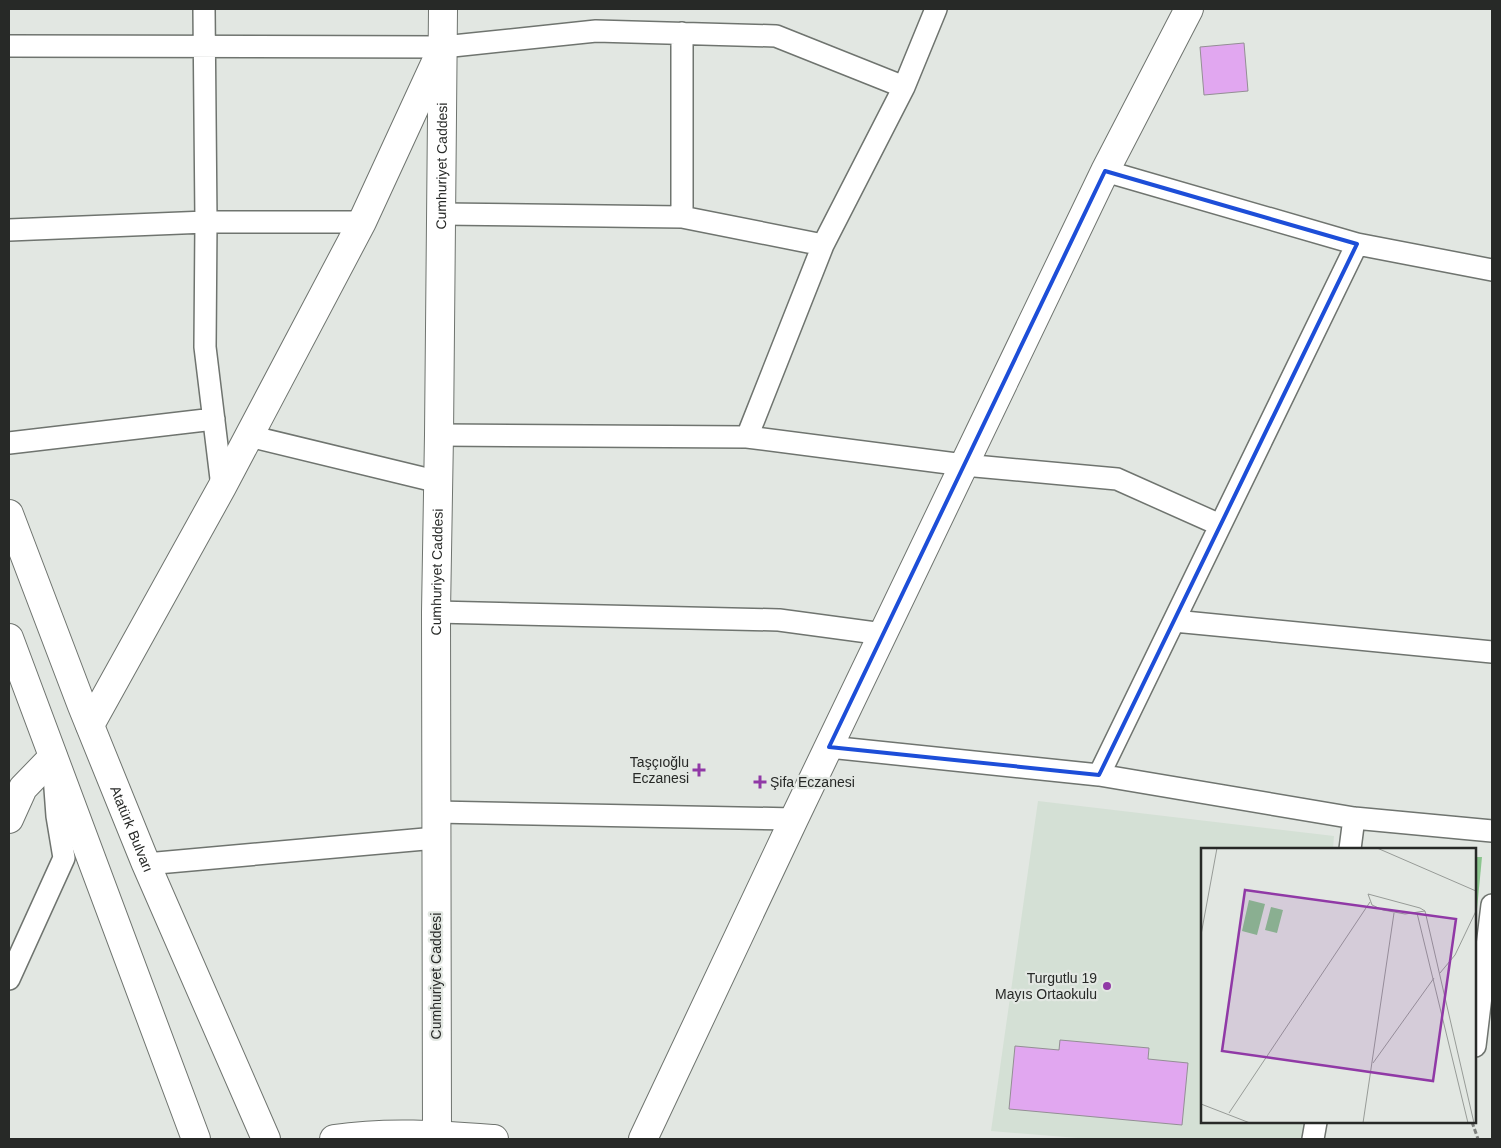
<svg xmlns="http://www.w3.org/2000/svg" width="1501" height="1148" font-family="Helvetica,sans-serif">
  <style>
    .built { fill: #d4e0d5 }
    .green { fill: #8ac58d }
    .building { fill: #e1a7f0; stroke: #938f94 }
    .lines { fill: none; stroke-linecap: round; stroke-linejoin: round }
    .street-casing { stroke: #6f746f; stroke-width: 24 }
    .secondary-casing { stroke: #6f746f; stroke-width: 30 }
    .path { stroke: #7c7f7c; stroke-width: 3; stroke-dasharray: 5 2.5; stroke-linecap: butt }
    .street { stroke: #fff; stroke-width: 21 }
    .secondary { stroke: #fff; stroke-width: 28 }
    .marked { fill: none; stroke: #1d4ed8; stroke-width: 4; stroke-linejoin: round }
    .poi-dot { fill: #9039a6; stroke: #e2e7e2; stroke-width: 2 }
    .labels { text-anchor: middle; stroke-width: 4.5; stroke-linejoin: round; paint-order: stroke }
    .street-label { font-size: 14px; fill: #272927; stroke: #e2e7e2 }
    .poi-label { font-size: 14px; fill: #272927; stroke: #e2e7e2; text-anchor: end }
    .inset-road { fill: none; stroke: #979b97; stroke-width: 1 }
    .view { fill: #9039a6; fill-opacity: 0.15; stroke: #9039a6; stroke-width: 2.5 }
    .inset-edge { fill: none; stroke: #272927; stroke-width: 2.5 }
  </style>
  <rect width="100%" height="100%" fill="#e2e7e2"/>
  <!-- built -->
  <path class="built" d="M 1038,801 L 1334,836 L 1333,849 L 1202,849 L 1202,1122 L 1304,1122 L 1302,1139 L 1090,1139 L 991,1131 Z"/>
  <!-- green -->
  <path class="green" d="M 1475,857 L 1482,857 L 1475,930 Z"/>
  <!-- building -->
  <path class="building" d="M 1244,43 L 1248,91 L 1204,95 L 1200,47 Z
    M 1060,1040 L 1149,1048 L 1148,1059 L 1188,1063 L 1182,1125 L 1009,1109 L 1015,1046 L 1059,1050 Z"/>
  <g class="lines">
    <defs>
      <path id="street" d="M 204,9 L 206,222 L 205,347 L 222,487
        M 9,46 L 443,47 L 596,31 L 776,36 L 904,87
        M 1105,171 L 1357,244 L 1492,270
        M 441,214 L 682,217 L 823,245
        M 682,217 L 682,33
        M 9,230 L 206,222 L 362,222
        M 439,435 L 747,437 L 964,465 L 1117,479 L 1220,525
        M 249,436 L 439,482
        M 747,437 L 823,245 L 904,87 L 936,9
        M 9,443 L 214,419
        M 436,612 L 779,620 L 883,634
        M 1174,621 L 1492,652
        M 829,747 L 1099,775 L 1354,818 L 1492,831
        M 1099,775 L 1357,244
        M 436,812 L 794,819
        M 1350,849 L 1354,818
        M 146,864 L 436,838
        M 9,979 L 64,858 L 57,816 L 54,775
        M 1475,1046 L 1492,905
        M 1313,1139 L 1316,1122"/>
      <g id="secondary">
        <path id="s1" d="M 9,514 L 82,706 L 146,864 L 266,1139"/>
        <path d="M 9,638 L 196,1139"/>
        <path d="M 90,725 L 222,487 L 362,222 L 439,55"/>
        <path d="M 9,819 L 23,788 L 53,757"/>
        <path id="s2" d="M 437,1134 L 436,612 L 439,435 L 443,9"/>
        <path d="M 334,1139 C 388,1131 440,1135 494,1139"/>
        <path d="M 643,1139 L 794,819 L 1105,171 L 1189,9"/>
      </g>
    </defs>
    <!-- street casing -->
    <use href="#street" class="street-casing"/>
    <!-- secondary casing -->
    <use href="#secondary" class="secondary-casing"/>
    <!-- path -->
    <path class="path" d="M 1472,1122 L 1478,1139"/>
    <!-- street -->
    <use href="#street" class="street"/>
    <!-- secondary -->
    <use href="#secondary" class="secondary"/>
  </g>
  <!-- marked area -->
  <path class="marked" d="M 1105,171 L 1357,244 L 1099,775 L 829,747 Z"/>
  <!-- markers -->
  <g class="poi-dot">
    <path d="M696.5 762.5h5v5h5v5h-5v5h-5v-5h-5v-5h5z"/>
    <path d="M757.5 774.5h5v5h5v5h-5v5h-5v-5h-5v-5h5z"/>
    <circle cx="1107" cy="986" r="5"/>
  </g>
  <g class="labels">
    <!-- street labels -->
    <g class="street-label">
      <text dy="5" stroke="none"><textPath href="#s2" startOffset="968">Cumhuriyet Caddesi</textPath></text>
      <text dy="5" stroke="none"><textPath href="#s2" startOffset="562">Cumhuriyet Caddesi</textPath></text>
      <text dy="5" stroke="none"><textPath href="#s1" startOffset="338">Atatürk Bulvarı</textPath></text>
      <text transform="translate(436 976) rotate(-90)" y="5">Cumhuriyet Caddesi</text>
    </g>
    <!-- poi labels -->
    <g class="poi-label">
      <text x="689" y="767">Taşçıoğlu<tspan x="689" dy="16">Eczanesi</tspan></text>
      <text x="770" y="787" text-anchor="start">Şifa Eczanesi</text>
      <text x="1097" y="983">Turgutlu 19<tspan x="1097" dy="16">Mayıs Ortaokulu</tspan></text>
    </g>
  </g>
  <!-- overview -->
  <g transform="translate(1201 848)">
    <rect width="275" height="275" fill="#e2e7e2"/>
    <path d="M 48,52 L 64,56 L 56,87 L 41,83 ZM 70,59 L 82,62 L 76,85 L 64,82 Z" fill="#8ac58d"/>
    <path class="inset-road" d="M 176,0 L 275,43M 167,46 L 219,60 L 224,63 L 204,66 L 182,62 L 171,57 ZM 224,63 L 273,275M 216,65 L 267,275M 0,87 L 16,0M 239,125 L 254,107 L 275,63M 172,215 L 233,130M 0,256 L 49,275M 28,265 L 169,54M 162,275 L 193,65"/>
    <path class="view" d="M 44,42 L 255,71 L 232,233 L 21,203 Z"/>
    <rect width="275" height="275" class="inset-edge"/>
  </g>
  <!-- border -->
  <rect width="1501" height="1148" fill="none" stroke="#272927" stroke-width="20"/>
</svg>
